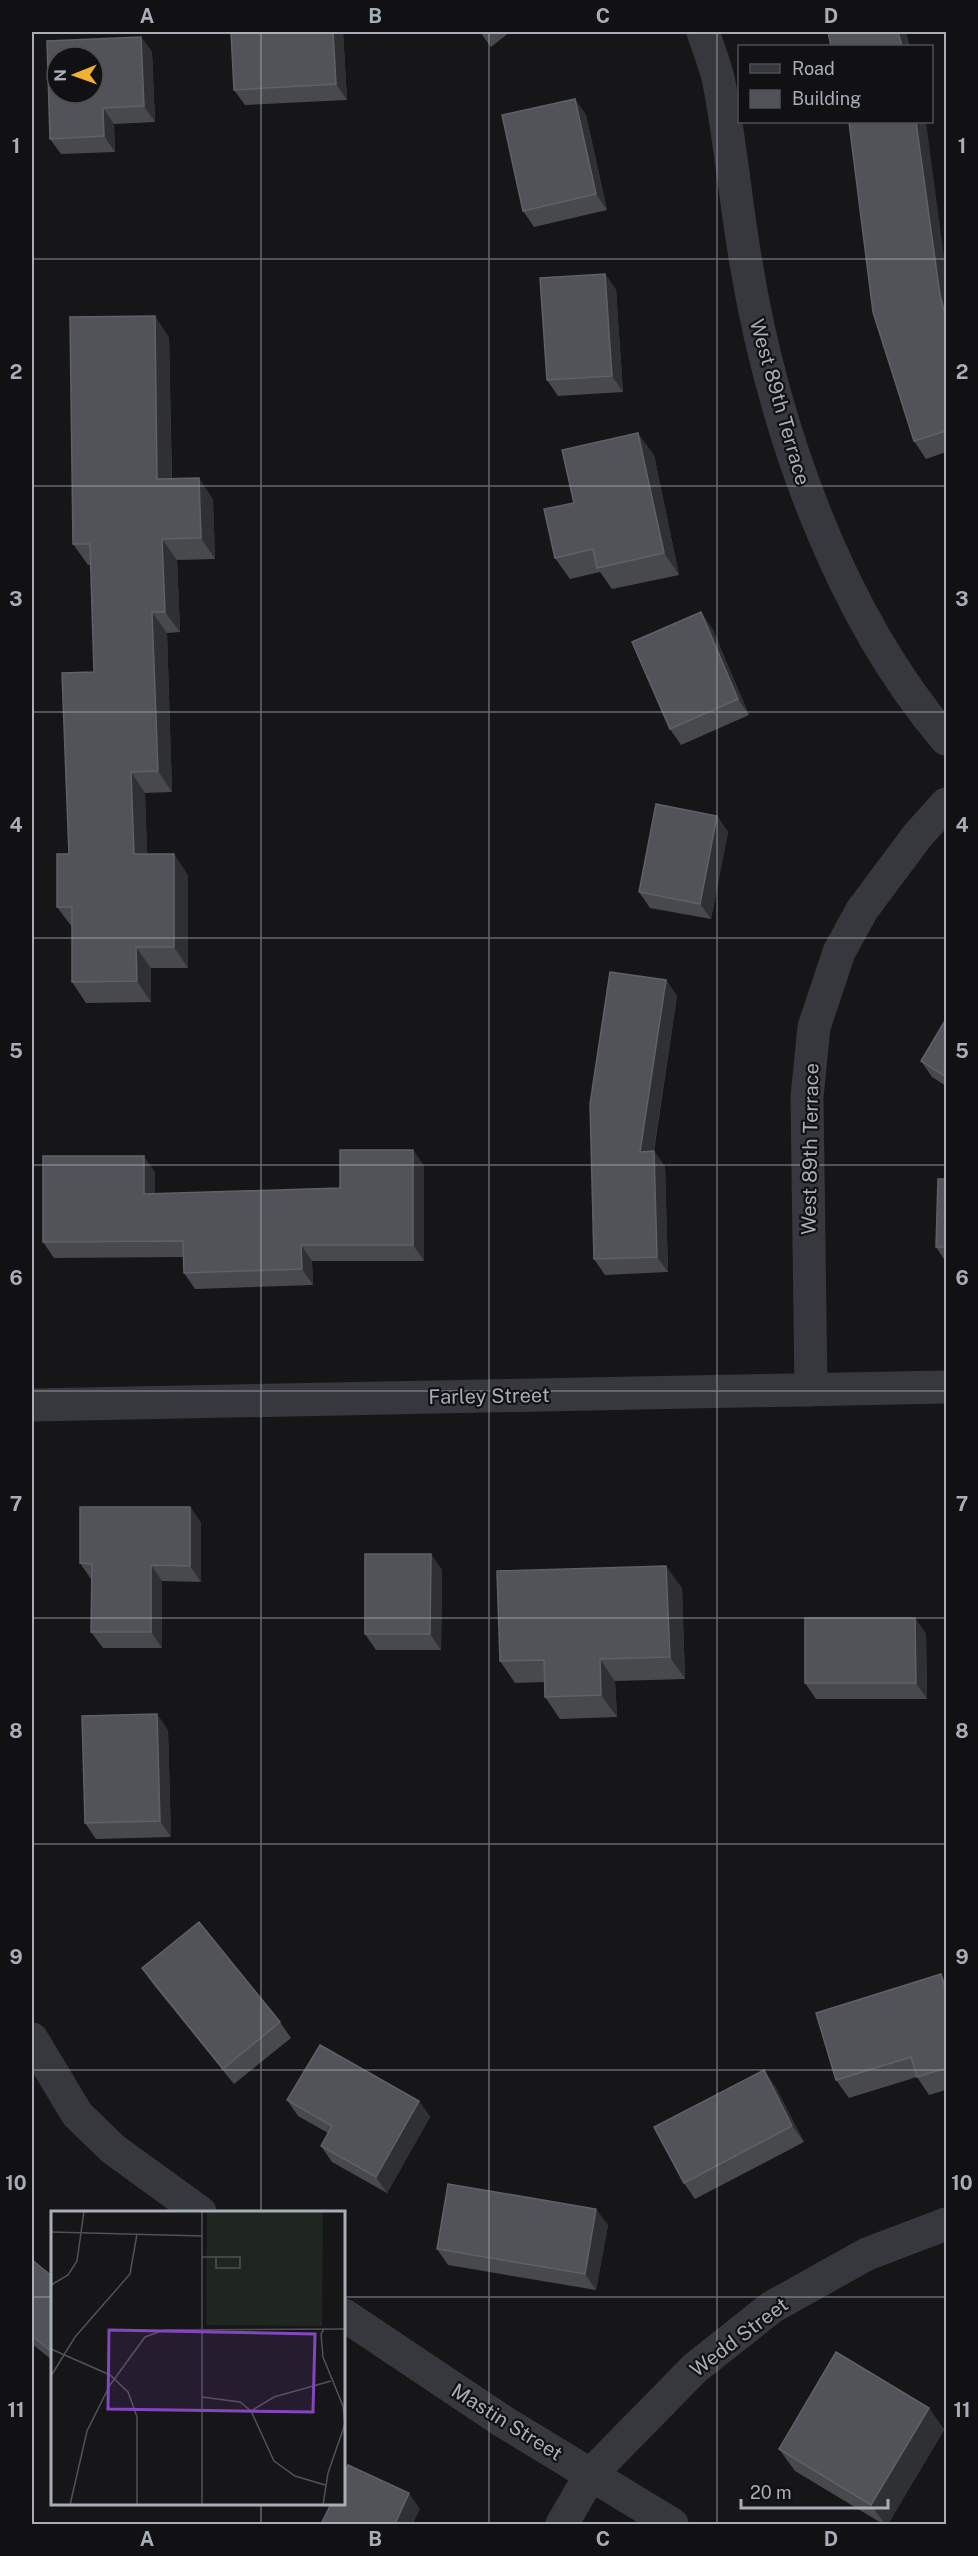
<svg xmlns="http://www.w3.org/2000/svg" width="978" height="2556" font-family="'Public Sans',sans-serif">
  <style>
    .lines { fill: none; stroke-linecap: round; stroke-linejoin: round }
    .minor { stroke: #37383d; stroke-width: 33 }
    .wall { fill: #47494d }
    .shaded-wall { fill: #2f3033 }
    .building { fill: #525359; stroke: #5f6168; stroke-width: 1.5; fill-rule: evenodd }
    .grid { fill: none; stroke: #a8adb8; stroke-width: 1.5; stroke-opacity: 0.55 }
    .labels { text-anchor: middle; stroke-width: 4.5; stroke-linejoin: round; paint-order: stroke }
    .street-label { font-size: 20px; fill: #a8adb8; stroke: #111113 }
    .inset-road { fill: none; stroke: #505258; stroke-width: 1.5 }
    .view { fill: #8446be; fill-opacity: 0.15; stroke: #8446be; stroke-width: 3 }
    .inset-edge { fill: none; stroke: #a8adb8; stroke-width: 3 }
    .neatline { fill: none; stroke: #a8adb8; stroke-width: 2 }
    .grid-label { font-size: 20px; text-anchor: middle; font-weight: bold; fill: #a8adb8 }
  </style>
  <rect width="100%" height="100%" fill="#161618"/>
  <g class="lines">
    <!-- minor -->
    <path class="minor" d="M 703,32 C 709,50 717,69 720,88 C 731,146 736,205 746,263 C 773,426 838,613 946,739
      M 811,1390 L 807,1097 L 814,1027 L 839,952 L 862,910 L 918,835 L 946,804
      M 32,1405 L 946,1387
      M 32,2039 L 77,2114 L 113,2149 L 200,2212
      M 344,2315 L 504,2422 L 672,2524
      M 562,2524 L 591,2474 L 695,2368 L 772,2307 L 867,2254 L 946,2224"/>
  </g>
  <!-- wall -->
  <path class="wall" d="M 343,32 L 347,100 L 245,105 L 234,90 Z
    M 480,32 L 510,32 L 491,47 Z
    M 141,37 L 152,52 L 155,122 L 114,124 L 115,152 L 61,154 L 50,139 Z
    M 575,99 L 586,115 L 607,210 L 534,227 L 523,211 Z
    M 946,272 L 946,452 L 926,459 L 914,441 Z
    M 605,274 L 616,290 L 623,392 L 558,396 L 547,380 Z
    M 169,337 L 172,479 L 213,499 L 215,559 L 177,560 L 180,632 L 167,633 L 172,792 L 145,793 L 147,854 L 188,875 L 188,968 L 151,968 L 151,1002 L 86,1003 L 72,982 L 72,927 L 57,907 L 69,854 L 94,672 L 91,565 L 88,565 L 73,544 Z
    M 654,455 L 679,575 L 612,589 L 600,572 L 570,579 L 555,558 L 574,503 Z
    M 712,628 L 749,715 L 681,745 L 670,729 Z
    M 717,816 L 728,832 L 711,919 L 650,908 L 639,892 Z
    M 666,980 L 677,996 L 654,1151 L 665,1167 L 668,1272 L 605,1275 L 594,1259 Z
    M 946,1019 L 946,1086 L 932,1077 L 921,1061 Z
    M 413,1150 L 424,1166 L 424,1261 L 312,1261 L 313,1285 L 195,1289 L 184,1273 L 183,1257 L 54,1258 L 43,1242 L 155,1172 L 155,1194 L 340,1188 Z
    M 946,1179 L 946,1262 L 936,1247 Z
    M 190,1507 L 201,1523 L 201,1582 L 162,1581 L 162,1648 L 103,1648 L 91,1632 L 92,1579 L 91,1579 L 80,1563 Z
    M 431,1554 L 442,1570 L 441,1650 L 376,1650 L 365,1634 Z
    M 682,1588 L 685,1679 L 615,1681 L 617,1717 L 560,1719 L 545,1697 L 545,1682 L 515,1683 L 500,1661 Z
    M 915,1618 L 926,1634 L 927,1699 L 816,1699 L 805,1683 Z
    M 168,1730 L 171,1837 L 96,1839 L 85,1823 Z
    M 142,1968 L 280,2022 L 291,2038 L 234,2084 L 153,1984 Z
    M 941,1974 L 946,1982 L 946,2090 L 929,2095 L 917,2077 L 849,2098 L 836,2080 Z
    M 775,2086 L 804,2142 L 695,2199 L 684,2183 Z
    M 287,2100 L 419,2101 L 430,2117 L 387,2193 L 332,2162 L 321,2146 L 328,2133 L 298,2116 Z
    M 608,2225 L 596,2290 L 448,2265 L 437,2249 Z
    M 32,2260 L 52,2276 L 52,2360 L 32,2344 Z
    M 929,2408 L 944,2430 L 888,2524 L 883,2524 L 795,2471 L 779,2449 Z"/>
  <!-- shaded-wall -->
  <path class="shaded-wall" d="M 333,32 L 343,32 L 347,100 L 336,84 Z
    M 898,32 L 906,32 L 910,46 L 902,46 Z
    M 141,37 L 152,52 L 155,122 L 144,106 Z
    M 575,99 L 586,115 L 607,210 L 596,194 Z
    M 103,108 L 114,124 L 115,152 L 104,136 Z
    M 916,122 L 926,122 L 946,272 L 946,317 L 940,295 Z
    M 605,274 L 616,290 L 623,392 L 612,376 Z
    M 155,316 L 169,337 L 172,500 L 157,479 Z
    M 638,433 L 654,455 L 679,575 L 664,553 Z
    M 199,478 L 213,499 L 215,559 L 201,538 Z
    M 162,539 L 177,560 L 180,632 L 165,612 Z
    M 152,612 L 167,633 L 172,792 L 158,771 Z
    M 701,612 L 712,628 L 749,715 L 738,699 Z
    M 131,772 L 145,793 L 148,875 L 134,854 Z
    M 717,816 L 728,832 L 711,919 L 700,904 Z
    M 174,854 L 188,875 L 188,968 L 174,947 Z
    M 136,947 L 151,968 L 151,1002 L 137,981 Z
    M 666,980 L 677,996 L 651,1167 L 640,1152 Z
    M 413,1150 L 424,1166 L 424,1261 L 413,1245 Z
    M 654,1151 L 665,1167 L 668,1272 L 657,1257 Z
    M 144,1156 L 155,1172 L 155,1210 L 144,1194 Z
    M 301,1245 L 312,1261 L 313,1285 L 302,1269 Z
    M 190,1507 L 201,1523 L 201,1582 L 190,1566 Z
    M 431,1554 L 442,1570 L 441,1650 L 430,1634 Z
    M 151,1565 L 162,1581 L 162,1648 L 151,1632 Z
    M 666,1566 L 682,1588 L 685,1679 L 670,1657 Z
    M 915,1618 L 926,1634 L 927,1699 L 916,1683 Z
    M 600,1659 L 615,1681 L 617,1717 L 601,1695 Z
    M 157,1714 L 168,1730 L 171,1837 L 160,1821 Z
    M 941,1974 L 946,1982 L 946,1989 L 945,1988 Z
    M 764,2070 L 775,2086 L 804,2142 L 792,2126 Z
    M 419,2101 L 430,2117 L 387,2193 L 376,2177 Z
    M 596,2209 L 608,2225 L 596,2290 L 585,2274 Z
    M 929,2408 L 944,2430 L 888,2524 L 885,2524 L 871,2505 Z
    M 409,2493 L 420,2509 L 413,2524 L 395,2524 Z"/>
  <!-- building -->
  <path class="building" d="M 231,32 L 333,32 L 336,84 L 234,90 Z
    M 828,32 L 898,32 L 902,46 L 831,46 Z
    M 141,37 L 144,106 L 103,108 L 104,136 L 50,139 L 47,41 ZM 57,57 L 93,57 L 93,93 L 57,93 Z
    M 575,99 L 596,194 L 523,211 L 502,115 Z
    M 849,122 L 916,122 L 940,295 L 946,317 L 946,431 L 914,441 L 873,312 Z
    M 605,274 L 612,376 L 547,380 L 540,278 Z
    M 155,316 L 157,479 L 199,478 L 201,538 L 162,539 L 165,612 L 152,612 L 158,771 L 131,772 L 134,854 L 174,854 L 174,947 L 136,947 L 137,981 L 72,982 L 72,907 L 57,907 L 57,854 L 69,854 L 62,673 L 94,672 L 90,544 L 73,544 L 70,317 Z
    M 638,433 L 664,553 L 597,568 L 593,549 L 555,558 L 544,509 L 574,503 L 562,450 Z
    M 701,612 L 738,699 L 670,729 L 632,642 Z
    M 656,804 L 717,816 L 700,904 L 639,892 Z
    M 610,972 L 666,980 L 640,1152 L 654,1151 L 657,1257 L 594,1259 L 590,1104 Z
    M 946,1019 L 946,1077 L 921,1061 Z
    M 340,1150 L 413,1150 L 413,1245 L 301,1245 L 302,1269 L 184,1273 L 183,1241 L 43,1242 L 43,1156 L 144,1156 L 144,1194 L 340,1188 Z
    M 938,1179 L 946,1179 L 946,1247 L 936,1247 Z
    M 80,1507 L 190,1507 L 190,1566 L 151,1565 L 151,1632 L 91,1632 L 92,1564 L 80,1563 Z
    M 365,1554 L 431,1554 L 430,1634 L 365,1634 Z
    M 666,1566 L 670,1657 L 600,1659 L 601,1695 L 545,1697 L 544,1660 L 500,1661 L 497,1571 Z
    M 805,1618 L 915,1618 L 916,1683 L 805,1683 Z
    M 157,1714 L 160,1821 L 85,1823 L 82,1716 Z
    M 199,1922 L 280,2022 L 223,2069 L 142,1968 Z
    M 941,1974 L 945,1988 L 946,1987 L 946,2068 L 917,2077 L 911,2057 L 836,2080 L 816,2013 Z
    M 320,2045 L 419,2101 L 376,2177 L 321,2146 L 332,2126 L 287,2100 Z
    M 764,2070 L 792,2126 L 684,2183 L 654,2127 Z
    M 448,2184 L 596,2209 L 585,2274 L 437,2249 Z
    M 32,2260 L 52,2276 L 52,2352 L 32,2336 Z
    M 836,2352 L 929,2408 L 871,2505 L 779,2449 Z
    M 348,2465 L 409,2493 L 395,2524 L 321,2524 L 331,2504 L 344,2504 L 344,2476 Z"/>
  <!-- grid -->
  <path class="grid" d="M 261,32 L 261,2212M 489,32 L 489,2524M 717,32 L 717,2524M 32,259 L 946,259M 32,486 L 946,486M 32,712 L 946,712M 32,938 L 946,938M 32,1165 L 946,1165M 32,1391 L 946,1391M 32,1618 L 946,1618M 32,1844 L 946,1844M 32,2070 L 946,2070M 32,2297 L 52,2297M 344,2297 L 946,2297M 261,2504 L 261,2524"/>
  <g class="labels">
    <!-- street labels -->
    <g class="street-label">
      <text transform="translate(780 402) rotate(74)" y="7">West 89th Terrace</text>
      <text transform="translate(810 1149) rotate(-89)" y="7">West 89th Terrace</text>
      <text transform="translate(489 1396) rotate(-1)" y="7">Farley Street</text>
      <text transform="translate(739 2337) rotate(-37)" y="7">Wedd Street</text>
      <text transform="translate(507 2422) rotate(32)" y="7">Mastin Street</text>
    </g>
  </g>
  <!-- overview -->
  <g transform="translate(51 2211)">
    <rect width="294" height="294" fill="#161618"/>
    <path d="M 156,0 L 272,0 L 271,115 L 155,114 Z" fill="#1e261f"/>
    <path class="inset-road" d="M 151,0 L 151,294M 0,21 L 151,25M 151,46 L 189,46 L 189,57 L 165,57 L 165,46M 0,74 L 17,64 L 26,50 L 33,0M 0,138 L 59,164 L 77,181 L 86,206 L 86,294M 0,165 L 24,126 L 79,63 L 86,23M 151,186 L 189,191 L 200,200 L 223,250 L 244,265 L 274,274M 200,200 L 223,186 L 280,170M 19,294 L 36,220 L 59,174 L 94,126 L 113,119 L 294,118M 272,294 L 277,262 L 294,213 L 292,195 L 272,146 L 270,123 L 273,118"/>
    <path class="view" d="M 58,119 L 264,123 L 262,201 L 57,198 Z"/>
    <rect width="294" height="294" class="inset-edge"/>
  </g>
  <!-- border -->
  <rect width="978" height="2556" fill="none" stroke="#111113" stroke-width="66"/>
  <!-- legend -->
  <rect x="738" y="45" width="195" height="78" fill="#111113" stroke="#4d4f55" stroke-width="1.5"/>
  <rect x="750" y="64" width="30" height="9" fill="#37383d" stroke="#4d4f55" stroke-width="1.5"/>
  <text x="792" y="75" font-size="18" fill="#a8adb8">Road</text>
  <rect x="750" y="90" width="30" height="18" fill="#525359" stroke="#4d4f55" stroke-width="1.5"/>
  <text x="792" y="105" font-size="18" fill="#a8adb8">Building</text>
  <!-- north arrow -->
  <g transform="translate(75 75) rotate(269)"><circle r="28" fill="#111113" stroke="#4d4f55" stroke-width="1.5"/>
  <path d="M0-4.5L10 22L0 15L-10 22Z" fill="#f2b134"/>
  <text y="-9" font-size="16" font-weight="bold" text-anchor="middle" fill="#a8adb8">N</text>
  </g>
  <!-- scale -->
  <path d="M741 2499v9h147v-9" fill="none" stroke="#a8adb8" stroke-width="3"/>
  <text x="750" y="2499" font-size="18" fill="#a8adb8" stroke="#111113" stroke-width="4.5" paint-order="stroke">20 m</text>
  <rect x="33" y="33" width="912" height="2490" class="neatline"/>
  <g class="grid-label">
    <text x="147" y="23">A</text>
    <text x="375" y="23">B</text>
    <text x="603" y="23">C</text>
    <text x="831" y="23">D</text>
    <text x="16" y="153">1</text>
    <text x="962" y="153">1</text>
    <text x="16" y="379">2</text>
    <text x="962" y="379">2</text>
    <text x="16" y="606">3</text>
    <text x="962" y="606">3</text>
    <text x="16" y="832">4</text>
    <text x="962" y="832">4</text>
    <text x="16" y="1058">5</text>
    <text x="962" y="1058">5</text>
    <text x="16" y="1285">6</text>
    <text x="962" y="1285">6</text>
    <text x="16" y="1511">7</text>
    <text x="962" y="1511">7</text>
    <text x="16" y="1738">8</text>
    <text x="962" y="1738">8</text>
    <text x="16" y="1964">9</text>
    <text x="962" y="1964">9</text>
    <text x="16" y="2190">10</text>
    <text x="962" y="2190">10</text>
    <text x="16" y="2417">11</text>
    <text x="962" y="2417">11</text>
    <text x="147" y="2546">A</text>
    <text x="375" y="2546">B</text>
    <text x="603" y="2546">C</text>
    <text x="831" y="2546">D</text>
  </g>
</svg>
